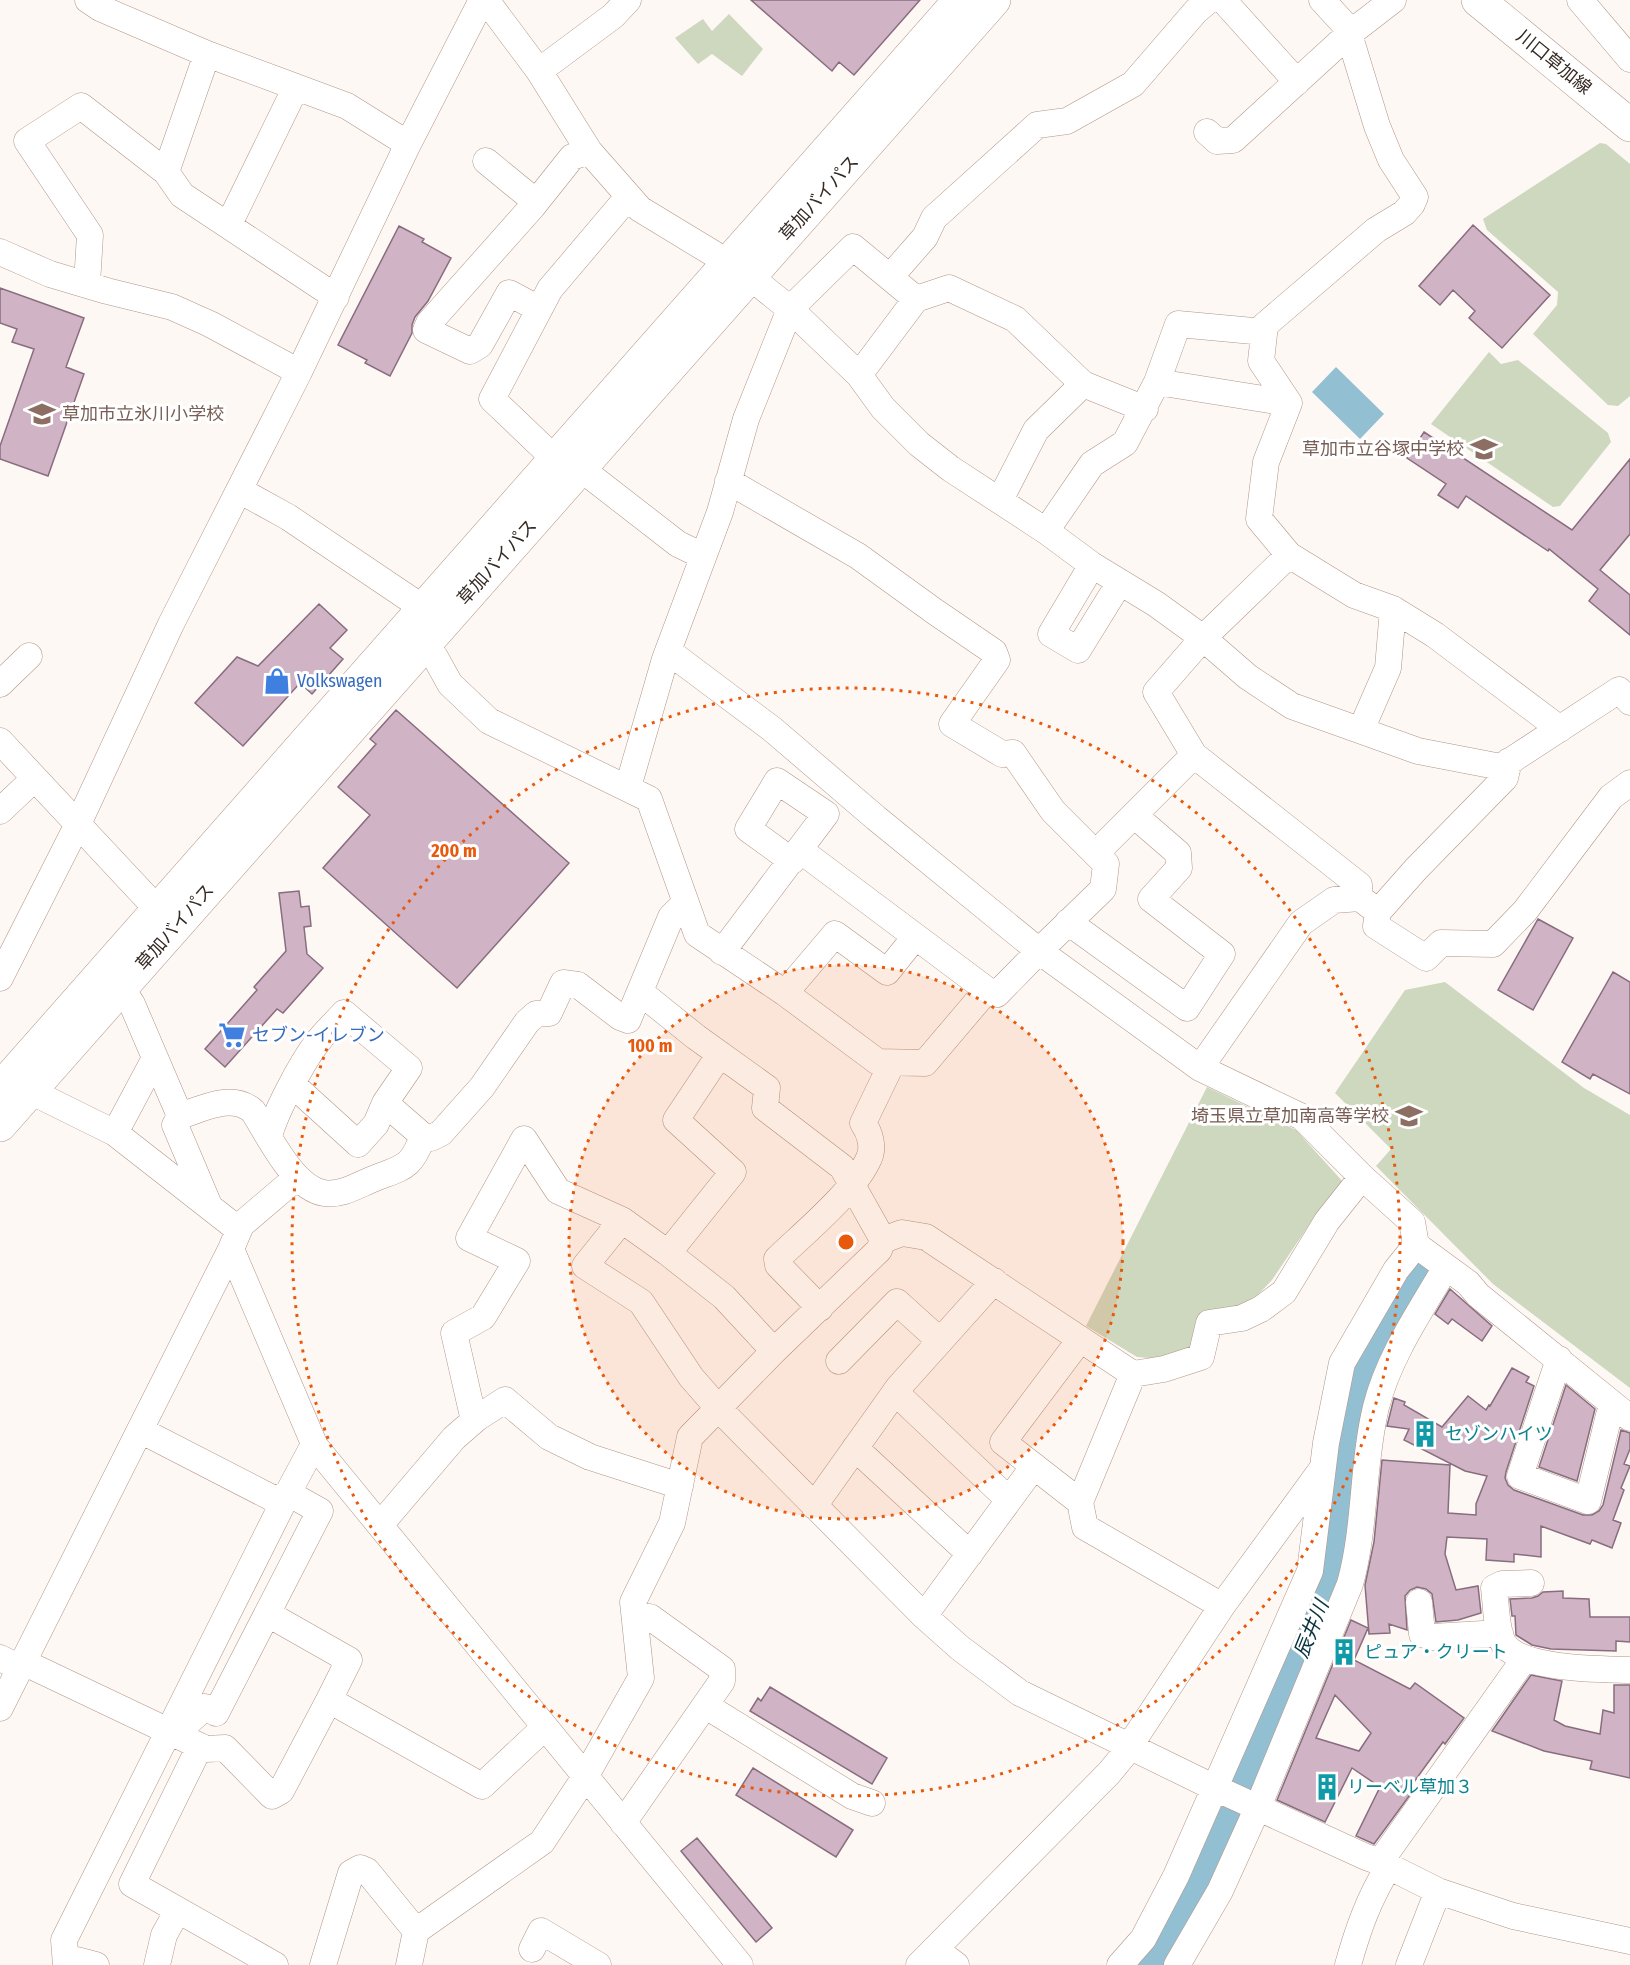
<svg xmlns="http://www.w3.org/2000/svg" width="1630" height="1965" font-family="'Fira Sans Condensed','Noto Sans JP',sans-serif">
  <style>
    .green { fill: #cdd8bf }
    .water { fill: #93bfd2 }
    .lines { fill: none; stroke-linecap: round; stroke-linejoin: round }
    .river { stroke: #93bfd2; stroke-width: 33 }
    .building { fill: #d0b4c5; stroke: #876d7d; stroke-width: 1.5; fill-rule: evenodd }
    .minor-casing { stroke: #b29587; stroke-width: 27 }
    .major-casing { stroke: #b29587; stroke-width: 34 }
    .highway-casing { stroke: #b29587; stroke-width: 34 }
    .minor { stroke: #fff; stroke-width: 26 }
    .major { stroke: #fff; stroke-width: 33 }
    .highway { stroke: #fff; stroke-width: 33 }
    .ring { fill: none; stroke: #e8590c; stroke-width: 3; stroke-dasharray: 3 6 }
    .labels { text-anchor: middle; stroke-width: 6; stroke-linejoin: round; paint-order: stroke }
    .street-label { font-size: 18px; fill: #352a24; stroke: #fff }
    .education-label { font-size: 18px; fill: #785e54; stroke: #fff; text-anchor: end }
    .shop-label { font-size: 18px; fill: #366cbe; stroke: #fff; text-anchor: start }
    .culture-label { font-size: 18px; fill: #0d838f; stroke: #fff; text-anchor: start }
    .water-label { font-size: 20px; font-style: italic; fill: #0a3341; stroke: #fff }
    .centre { fill: #e8590c; stroke: #fff; stroke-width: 3 }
    .ring-label { font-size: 18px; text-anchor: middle; font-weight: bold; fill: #e8590c; stroke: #fff; stroke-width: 6; stroke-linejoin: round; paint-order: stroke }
  </style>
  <rect width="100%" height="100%" fill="#fef8f5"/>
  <!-- green -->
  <path class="green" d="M 729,14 L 763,49 L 742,76 L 712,54 L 698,64 L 675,38 L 703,19 L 712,31 Z
    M 1600,143 L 1606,144 L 1630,164 L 1630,396 L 1618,406 L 1608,405 L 1533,334 L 1557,305 L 1558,292 L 1487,230 L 1483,219 Z
    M 1489,352 L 1501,364 L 1518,360 L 1608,433 L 1611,442 L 1560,506 L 1553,507 L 1431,424 Z
    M 1445,982 L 1584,1088 L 1630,1115 L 1630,1388 L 1493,1284 L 1376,1166 L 1391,1149 L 1335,1093 L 1405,990 Z
    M 1207,1087 L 1296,1130 L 1344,1183 L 1317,1213 L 1272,1280 L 1252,1301 L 1194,1347 L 1162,1359 L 1137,1357 L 1086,1326 Z"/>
  <!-- water -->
  <path class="water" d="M 1336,367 L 1384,414 L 1360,439 L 1312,392 Z"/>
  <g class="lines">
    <!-- river -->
    <path class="river" d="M 1154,1965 L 1185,1916 L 1312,1629 L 1333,1574 L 1341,1537 L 1350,1423 L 1370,1360 L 1393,1317 L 1417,1278"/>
  </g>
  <!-- building -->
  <path class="building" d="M 751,0 L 920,0 L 854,75 L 839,62 L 832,71 Z
    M 1473,225 L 1550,295 L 1502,348 L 1469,318 L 1475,311 L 1453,290 L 1440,305 L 1419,286 Z
    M 399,226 L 424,239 L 422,242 L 451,258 L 428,301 L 415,317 L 412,325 L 412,333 L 390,376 L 365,363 L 367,360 L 338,345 Z
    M 0,288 L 84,318 L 66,367 L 84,374 L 48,476 L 0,459 L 0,446 L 34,349 L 12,342 L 17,329 L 0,323 Z
    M 1424,432 L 1572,530 L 1630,459 L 1630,534 L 1600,570 L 1630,595 L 1630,635 L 1589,601 L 1598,589 L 1549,549 L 1548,551 L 1466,496 L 1458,508 L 1438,495 L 1446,484 L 1407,458 Z
    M 319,604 L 347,630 L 330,648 L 343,659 L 312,694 L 300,683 L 243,746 L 195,703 L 237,657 L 258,666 Z
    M 396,710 L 569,863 L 457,988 L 323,868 L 370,815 L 338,787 L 376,744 L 370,739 Z
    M 299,891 L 301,907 L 309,906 L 311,926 L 304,927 L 307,954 L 323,968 L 283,1013 L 277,1009 L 225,1067 L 205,1049 L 257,990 L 254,987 L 286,951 L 279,893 Z
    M 1538,919 L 1573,938 L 1533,1010 L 1498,990 Z
    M 1613,972 L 1630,982 L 1630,1094 L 1593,1074 L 1590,1079 L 1562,1062 Z
    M 1450,1289 L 1492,1326 L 1482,1341 L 1452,1319 L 1448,1324 L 1435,1314 Z
    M 1512,1368 L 1529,1377 L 1526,1382 L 1534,1386 L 1506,1472 L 1505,1478 L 1508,1485 L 1514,1490 L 1583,1515 L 1592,1515 L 1599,1511 L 1603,1505 L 1621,1430 L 1630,1433 L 1630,1449 L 1624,1464 L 1630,1466 L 1621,1488 L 1624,1490 L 1613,1520 L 1621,1523 L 1612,1548 L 1592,1540 L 1590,1544 L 1541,1526 L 1541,1557 L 1514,1554 L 1514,1562 L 1486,1560 L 1487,1539 L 1447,1537 L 1445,1554 L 1456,1590 L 1478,1586 L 1481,1613 L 1458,1620 L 1436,1622 L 1432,1594 L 1426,1589 L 1417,1587 L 1410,1590 L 1405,1596 L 1407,1630 L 1389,1624 L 1390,1633 L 1369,1634 L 1365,1585 L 1374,1542 L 1382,1460 L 1450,1465 L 1448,1513 L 1476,1515 L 1476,1504 L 1487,1476 L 1465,1471 L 1404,1440 L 1409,1429 L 1387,1426 L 1394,1398 L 1405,1402 L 1404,1405 L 1442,1427 L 1468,1396 L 1486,1410 L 1489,1405 L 1490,1406 Z
    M 1566,1385 L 1595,1409 L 1577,1481 L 1539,1467 Z
    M 1563,1591 L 1563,1598 L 1589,1599 L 1590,1617 L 1630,1617 L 1630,1642 L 1616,1641 L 1616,1651 L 1551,1649 L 1532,1645 L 1516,1635 L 1515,1616 L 1512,1616 L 1510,1599 L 1532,1598 L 1538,1596 L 1543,1592 Z
    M 1351,1620 L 1368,1628 L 1354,1660 L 1410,1689 L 1415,1683 L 1464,1718 L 1445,1744 L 1443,1742 L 1411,1786 L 1415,1788 L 1374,1844 L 1356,1836 L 1380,1787 L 1352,1768 L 1325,1822 L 1277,1800 ZM 1335,1695 L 1371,1733 L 1359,1751 L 1316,1738 Z
    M 1531,1675 L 1562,1681 L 1554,1720 L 1565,1726 L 1600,1734 L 1603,1710 L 1614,1713 L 1614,1685 L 1630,1685 L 1630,1778 L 1590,1769 L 1592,1761 L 1544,1751 L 1492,1731 Z
    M 770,1687 L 887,1758 L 872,1784 L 750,1711 L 758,1698 L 761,1701 Z
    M 753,1768 L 853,1830 L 836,1857 L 736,1795 Z
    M 697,1838 L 772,1928 L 756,1942 L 681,1851 Z"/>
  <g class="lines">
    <defs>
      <path id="minor" d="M 88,0 L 100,8 L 207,54 L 347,106 L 408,144
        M 486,0 L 539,71 L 589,151 L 640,209 L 729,263 L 749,276 L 790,309 L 859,375 L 883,408 L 919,444 L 951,469 L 1046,531 L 1092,565 L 1156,604 L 1203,638 L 1248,677 L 1292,706 L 1418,751 L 1501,767 L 1619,690 L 1630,702
        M 1223,0 L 1297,82
        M 1322,0 L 1344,24 L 1349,34 L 1377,126 L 1391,160 L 1415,197 L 1412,204 L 1404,213 L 1376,230 L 1265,325 L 1261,361 L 1289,403 L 1266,462 L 1259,519 L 1289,555 L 1354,595 L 1393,609 L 1435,635 L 1560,729
        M 1580,0 L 1630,59
        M 539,71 L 613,16 L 628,0
        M 1207,132 L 1217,141 L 1233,140 L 1349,34 L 1393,0
        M 486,161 L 536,202
        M 166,172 L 207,54
        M 229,224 L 296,87
        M 0,252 L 50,274 L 107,291 L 172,307 L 210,324 L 299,372
        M 890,277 L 925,237 L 934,218 L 1037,125 L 1067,121 L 1133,84 L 1196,11 L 1209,0
        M 87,284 L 90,235 L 27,141 L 81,106 L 166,172 L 182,195 L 336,297
        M 539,309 L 509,293 L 480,345 L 470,351 L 426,330 L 429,323 L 533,206 L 572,157 L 589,151
        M 859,375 L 916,299 L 949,288 L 1015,319 L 1083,384 L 1145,409
        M 1157,382 L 1289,403
        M 556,460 L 492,399 L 550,289 L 628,197
        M 580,468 L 678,544 L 703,556
        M 728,481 L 858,556 L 934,611 L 994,652 L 997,660 L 952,724 L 1002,754 L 1013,753 L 1053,811 L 1106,864 L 1103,889 L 1039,951 L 997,994 L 987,990 L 800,850
        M 239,490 L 288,517 L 423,608
        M 1000,500 L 1036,430 L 1083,384
        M 1046,531 L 1092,464 L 1125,443 L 1157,382 L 1178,324 L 1264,332
        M 1289,555 L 1203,638 L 1156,692 L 1194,755 L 1359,885 L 1360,898 L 1378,912
        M 1092,565 L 1051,634 L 1078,650 L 1120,582
        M 407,636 L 435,657 L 450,684 L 489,721 L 649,799 L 697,934 L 785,993 L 878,1062 L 925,1063 L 987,990
        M 668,651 L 772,729 L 876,818 L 1039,951 L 1200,1068 L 1302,1117 L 1362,1177 L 1412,1222 L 1416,1245 L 1468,1283 L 1478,1295 L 1630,1418
        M 0,684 L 29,656
        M 1361,730 L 1388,668 L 1393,609
        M 0,741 L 159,911
        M 1509,761 L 1505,778 L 1416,869 L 1378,912 L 1376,926 L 1426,958 L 1441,943 L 1493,944 L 1525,911 L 1611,797 L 1630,783
        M 628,787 L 665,659 L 720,512 L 746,419 L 790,309 L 853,247 L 916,299
        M 0,811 L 34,779
        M 1096,853 L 1194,755
        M 1068,922 L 1187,1008 L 1222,954 L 1151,899 L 1179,868 L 1178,853 L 1134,815
        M 722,952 L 826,814 L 777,781 L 748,829 L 792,861
        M 0,978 L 78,824 L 171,624 L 299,372 L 408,144 L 482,0
        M 121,988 L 132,1004 L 180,1116 C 204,1108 232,1093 253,1111 C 269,1136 293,1188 324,1193 C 341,1196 358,1185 373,1179 C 403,1167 411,1169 423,1136
        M 785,993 L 835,934 L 887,972 L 915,937
        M 1200,1068 L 1301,923 L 1334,900 L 1360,898
        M 30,1091 L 115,1133 L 239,1230
        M 385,1103 L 423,1136 L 431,1138 L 441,1133 L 482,1087 L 527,1022 L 536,1014 L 549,1013 L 563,983 L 578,985 L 620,1017 L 628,1020 L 671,917 L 685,903
        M 180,1116 L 175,1125 L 208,1203
        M 115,1133 L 155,1058
        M 269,1136 C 276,1111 300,1066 316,1044 C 324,1033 335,1023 344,1013 L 409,1068 L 385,1103 L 376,1124 L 358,1144 L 292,1084
        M 622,1220 L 585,1266 L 641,1302 L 691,1377 L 718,1408 L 924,1616 L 960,1648 L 1020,1693 L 1215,1788 L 1366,1857 L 1380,1862 L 1438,1891 L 1513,1916 L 1630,1941
        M 883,1240 L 902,1233 L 926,1237 L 1133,1374 L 1164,1369 L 1201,1357 L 1209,1323 L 1242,1318 L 1261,1309 L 1284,1292 L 1327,1221 L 1362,1177
        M 231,1249 L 315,1446 L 740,1965
        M 668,1253 L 733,1172 L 676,1120 L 720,1054
        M 820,1308 L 778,1265 L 777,1259 C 804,1233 855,1191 869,1158 C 874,1147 870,1133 863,1123 L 892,1063
        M 1079,1341 L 1003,1442 L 1080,1502
        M 1559,1359 L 1520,1476 L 1588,1501 L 1609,1415 L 1615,1407
        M 839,1361 L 897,1302 L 939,1340
        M 1133,1374 L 1080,1502 L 1085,1527 L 1222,1606
        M 895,1392 L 1009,1500
        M 477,1418 L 472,1412 L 454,1333 L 483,1317 L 517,1261 L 469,1238 L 524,1139 L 558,1191 L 622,1220 L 668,1253 L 724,1297 L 774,1351
        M 140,1430 L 276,1500 L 288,1493 L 320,1511 L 216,1713 L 205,1707 L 175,1734
        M 855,1448 L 970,1554
        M 814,1506 L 898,1388 L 994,1281
        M 380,1525 L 454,1438 L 477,1418 L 505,1400 L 549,1437 L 590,1457 L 680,1486
        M 1531,1583 L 1502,1584 L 1494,1588 C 1496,1602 1496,1632 1504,1644 C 1522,1670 1600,1669 1630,1670
        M 1419,1602 L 1422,1634 L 1432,1637 L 1500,1633
        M 268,1614 L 349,1660 L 329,1700 L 482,1786 L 545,1727
        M 924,1616 L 1034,1466
        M 0,1658 L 20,1668
        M 23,1662 L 206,1749 L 225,1748 L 272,1796 L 281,1791 L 329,1700
        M 706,1706 L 852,1796 L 872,1803
        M 0,1708 L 231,1249 L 241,1225 L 296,1178
        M 200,1746 L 132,1884 L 275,1965
        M 623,1823 L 722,1681 L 722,1669 L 650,1617 L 635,1617
        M 1380,1862 L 1525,1658
        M 416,1931 L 542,1842 L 585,1777 L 641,1678 L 633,1602 L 672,1523 L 690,1437 L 774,1351 L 879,1250 L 883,1240 L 842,1167 L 765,1108 L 767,1088 L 696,1037 L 640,992
        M 532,1949 L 541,1931 L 598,1965
        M 935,1949 L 956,1965
        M 66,1965 L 64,1940 L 288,1493 L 311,1450 L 315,1446
        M 66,1965 L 77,1960 L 96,1965
        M 157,1965 L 164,1935 L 178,1910
        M 323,1965 L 351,1873 L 360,1868 L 367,1871 L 416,1931 L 409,1965
        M 919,1965 L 1109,1773 L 1123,1756 L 1222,1606 L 1322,1469
        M 1120,1965 L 1143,1939 L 1176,1876 L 1310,1571 L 1326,1443 L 1342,1363 L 1396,1270 L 1416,1245
        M 1177,1965 L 1220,1891 L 1258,1807 L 1350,1584 C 1366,1526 1362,1465 1376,1407 C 1389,1356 1420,1312 1446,1267
        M 1348,1965 C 1358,1929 1369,1898 1389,1866
        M 1409,1965 L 1438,1891"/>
      <path id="major" d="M 1478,0 L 1630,125"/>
      <path id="highway" d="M 0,1089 L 960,0
        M 0,1125 L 994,0"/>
    </defs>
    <!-- minor casing -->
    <use href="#minor" class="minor-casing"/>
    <!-- major casing -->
    <use href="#major" class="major-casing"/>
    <!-- highway casing -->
    <use href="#highway" class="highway-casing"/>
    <!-- minor -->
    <use href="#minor" class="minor"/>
    <!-- major -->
    <use href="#major" class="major"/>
    <!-- highway -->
    <use href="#highway" class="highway"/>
  </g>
  <!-- distance rings -->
  <circle cx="846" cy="1242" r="277" fill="#e8590c" fill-opacity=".12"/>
  <g class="ring">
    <circle cx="846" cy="1242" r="277"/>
    <circle cx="846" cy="1242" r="554"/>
  </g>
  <!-- icons -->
  <defs>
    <symbol id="school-bare" viewBox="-9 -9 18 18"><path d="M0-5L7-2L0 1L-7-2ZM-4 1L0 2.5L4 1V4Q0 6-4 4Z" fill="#8d6e63" stroke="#fff" stroke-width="2.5" paint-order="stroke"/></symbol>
    <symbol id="shop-bare" viewBox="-9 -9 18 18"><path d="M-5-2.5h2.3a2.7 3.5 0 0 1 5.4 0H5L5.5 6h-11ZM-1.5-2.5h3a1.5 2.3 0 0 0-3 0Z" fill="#3f7fe0" stroke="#fff" stroke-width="2.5" paint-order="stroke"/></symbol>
    <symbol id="supermarket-bare" viewBox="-9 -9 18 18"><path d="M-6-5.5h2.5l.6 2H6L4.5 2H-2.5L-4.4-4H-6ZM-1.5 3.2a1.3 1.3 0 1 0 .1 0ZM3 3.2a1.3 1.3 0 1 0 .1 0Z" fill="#3f7fe0" stroke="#fff" stroke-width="2.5" paint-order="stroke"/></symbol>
    <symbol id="building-bare" viewBox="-9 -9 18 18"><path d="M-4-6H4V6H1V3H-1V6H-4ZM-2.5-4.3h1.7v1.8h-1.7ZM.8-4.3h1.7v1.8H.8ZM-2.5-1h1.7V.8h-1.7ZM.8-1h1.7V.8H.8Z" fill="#0f9aa8" stroke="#fff" stroke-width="2.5" paint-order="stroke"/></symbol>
  </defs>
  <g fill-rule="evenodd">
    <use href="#school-bare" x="23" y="395" width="38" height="38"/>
    <use href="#school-bare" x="1465" y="430" width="38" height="38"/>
    <use href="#shop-bare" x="258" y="662" width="38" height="38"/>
    <use href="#supermarket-bare" x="213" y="1016" width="38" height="38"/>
    <use href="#school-bare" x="1390" y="1097" width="38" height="38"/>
    <use href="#building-bare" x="1406" y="1415" width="38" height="38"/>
    <use href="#building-bare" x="1325" y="1633" width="38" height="38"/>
    <use href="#building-bare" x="1308" y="1768" width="38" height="38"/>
  </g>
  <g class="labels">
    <!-- street labels -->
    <g class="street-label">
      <text transform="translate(1554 62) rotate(39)" y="6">川口草加線</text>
      <text transform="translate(819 198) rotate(-48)" y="6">草加バイパス</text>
      <text transform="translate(497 562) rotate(-48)" y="6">草加バイパス</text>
      <text transform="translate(175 927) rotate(-49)" y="6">草加バイパス</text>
    </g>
    <!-- education labels -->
    <g class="education-label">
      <text x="62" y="420" text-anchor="start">草加市立氷川小学校</text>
      <text x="1464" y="455">草加市立谷塚中学校</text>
      <text x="1389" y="1122">埼玉県立草加南高等学校</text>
    </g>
    <!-- shop labels -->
    <g class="shop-label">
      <text x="297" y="687">Volkswagen</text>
      <text x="252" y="1041">セブン-イレブン</text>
    </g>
    <!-- culture labels -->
    <g class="culture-label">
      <text x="1445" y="1440">セゾンハイツ</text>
      <text x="1364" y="1658">ピュア・クリート</text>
      <text x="1347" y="1793">リーベル草加３</text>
    </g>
    <!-- water labels -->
    <g class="water-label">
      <text transform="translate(1311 1629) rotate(-68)" y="7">辰井川</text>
    </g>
  </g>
  <circle cx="846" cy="1242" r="9" class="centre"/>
  <g class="ring-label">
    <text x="454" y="857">200 m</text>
    <text x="650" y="1052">100 m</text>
  </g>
</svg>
